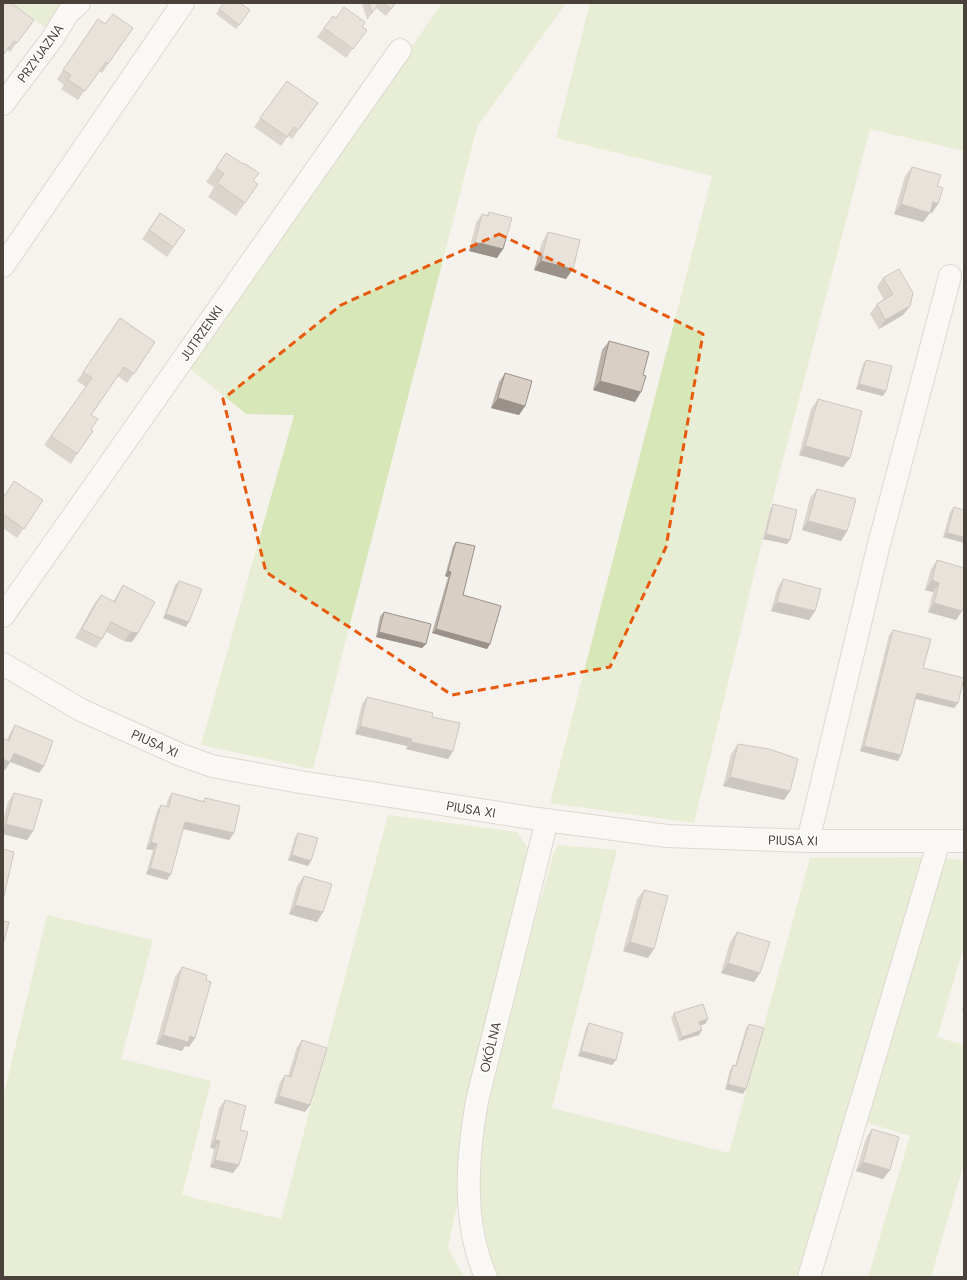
<svg xmlns="http://www.w3.org/2000/svg" width="967" height="1280" font-family="'DM Sans',sans-serif">
  <style>
    .green { fill: #d8e7b8 }
    .lines { fill: none; stroke-linecap: round; stroke-linejoin: round }
    .minor-casing { stroke: #c1b8af; stroke-width: 24 }
    .minor { stroke: #fff; stroke-width: 22 }
    .wall { fill: #bbb2a9 }
    .shaded-wall { fill: #99918a }
    .building { fill: #dacfc5; stroke: #99918a }
    .marked { fill: none; stroke: #e8590c; stroke-width: 3; stroke-dasharray: 8 5; stroke-linejoin: round }
    .labels { text-anchor: middle; stroke-width: 3; stroke-linejoin: round; paint-order: stroke }
    .street-label { font-size: 13px; fill: #4a423a; stroke: #fff }
  </style>
  <rect width="100%" height="100%" fill="#f5f2ed"/>
  <!-- green -->
  <path class="green" d="M 12,3 L 70,3 L 50,31 Z
    M 442,3 L 566,3 L 477,127 L 313,769 L 201,745 L 294,415 L 246,414 L 189,368 Z
    M 590,3 L 964,3 L 964,151 L 870,129 L 770,509 L 694,823 L 550,803 L 712,176 L 556,138 Z
    M 388,815 L 517,832 L 532,854 L 448,1248 L 464,1277 L 3,1277 L 3,1098 L 47,915 L 153,940 L 121,1059 L 211,1081 L 182,1195 L 281,1219 Z
    M 558,845 L 617,850 L 552,1108 L 729,1153 L 810,858 L 928,857 L 803,1277 L 494,1277 L 478,1195 L 478,1140 L 487,1090 L 554,852 Z
    M 941,858 L 964,860 L 964,946 L 937,1037 L 964,1045 L 964,1163 L 931,1277 L 868,1277 L 910,1136 L 862,1121 Z"/>
  <g class="lines">
    <defs>
      <path id="minor" d="M 3,104 L 52,39 L 68,13 L 79,3
        M 3,266 L 183,3
        M 3,616 L 400,50
        M 3,664 L 81,710 L 181,755 L 212,766 L 300,782 L 538,819 L 667,836 L 808,841 L 964,841
        M 808,841 L 878,548 L 950,276
        M 486,1277 C 462,1222 467,1159 477,1101 L 547,820
        M 809,1277 L 939,841"/>
    </defs>
    <!-- minor casing -->
    <use href="#minor" class="minor-casing"/>
    <!-- minor -->
    <use href="#minor" class="minor"/>
  </g>
  <!-- wall -->
  <path class="wall" d="M 3,3 L 34,20 L 10,52 L 7,50 L 3,55 Z
    M 224,3 L 250,10 L 236,29 L 216,14 Z
    M 362,3 L 396,3 L 386,16 L 376,8 L 367,20 Z
    M 333,16 L 336,18 L 362,27 L 367,30 L 346,58 L 317,37 Z
    M 98,19 L 105,24 L 133,28 L 102,73 L 99,71 L 78,100 L 61,89 L 64,85 L 57,79 Z
    M 287,81 L 318,103 L 292,139 L 288,136 L 281,146 L 254,127 Z
    M 226,153 L 253,181 L 258,184 L 236,216 L 208,197 L 214,187 L 206,182 Z
    M 912,167 L 937,186 L 932,213 L 930,212 L 923,222 L 894,214 L 905,176 Z
    M 489,212 L 497,258 L 469,251 L 476,223 L 482,214 L 486,216 Z
    M 160,213 L 185,230 L 167,257 L 142,239 Z
    M 548,232 L 566,279 L 534,270 L 542,242 Z
    M 883,278 L 910,306 L 903,315 L 879,329 L 870,314 L 877,304 L 884,300 L 877,287 Z
    M 120,318 L 155,342 L 127,383 L 118,376 L 91,415 L 91,429 L 77,454 L 71,464 L 44,445 L 86,387 L 77,381 Z
    M 609,341 L 635,402 L 593,390 L 602,350 Z
    M 866,360 L 886,391 L 883,396 L 856,389 L 863,364 Z
    M 505,373 L 525,406 L 519,415 L 491,408 L 499,382 Z
    M 818,399 L 850,458 L 843,467 L 799,455 L 811,409 Z
    M 817,489 L 847,531 L 841,541 L 802,530 L 810,498 Z
    M 3,497 L 43,500 L 17,538 L 3,528 Z
    M 773,504 L 787,544 L 763,539 L 770,509 Z
    M 954,507 L 963,510 L 964,507 L 964,543 L 943,537 L 950,512 Z
    M 456,542 L 463,595 L 490,644 L 487,649 L 432,633 L 448,577 L 445,576 L 453,546 Z
    M 937,560 L 962,611 L 956,620 L 928,612 L 933,592 L 925,590 L 931,569 Z
    M 783,579 L 815,611 L 809,620 L 771,611 L 777,589 Z
    M 179,581 L 186,627 L 163,618 L 175,585 Z
    M 123,585 L 138,633 L 132,642 L 124,641 L 106,632 L 102,639 L 96,648 L 75,638 L 94,604 L 101,595 L 113,602 L 117,595 Z
    M 384,612 L 426,644 L 422,648 L 376,637 L 380,616 Z
    M 893,630 L 923,668 L 958,703 L 954,708 L 916,699 L 898,761 L 860,751 L 889,635 Z
    M 367,697 L 432,717 L 453,751 L 448,759 L 406,749 L 407,746 L 355,734 L 362,704 Z
    M 15,725 L 39,773 L 10,762 L 5,770 L 3,769 L 3,738 L 7,740 L 10,733 Z
    M 738,744 L 784,800 L 723,786 L 731,754 Z
    M 14,793 L 33,831 L 27,840 L 3,834 L 3,821 L 8,802 Z
    M 172,793 L 203,801 L 205,798 L 234,833 L 229,840 L 183,829 L 167,880 L 146,874 L 153,850 L 146,849 L 157,811 L 161,805 L 166,806 L 168,799 Z
    M 298,833 L 311,861 L 308,866 L 288,860 L 295,837 Z
    M 304,876 L 323,912 L 317,922 L 289,914 L 297,886 Z
    M 644,890 L 648,958 L 623,951 L 637,899 Z
    M 737,932 L 760,973 L 754,982 L 721,973 L 730,942 Z
    M 182,967 L 206,980 L 195,1038 L 189,1047 L 185,1046 L 182,1051 L 156,1044 L 175,977 Z
    M 964,1003 L 964,1012 L 962,1011 Z
    M 674,1013 L 708,1019 L 705,1024 L 701,1025 L 702,1030 L 699,1035 L 679,1041 L 671,1018 Z
    M 589,1023 L 616,1060 L 612,1065 L 578,1056 L 586,1028 Z
    M 749,1024 L 743,1094 L 725,1089 L 730,1070 L 733,1065 L 735,1066 L 746,1028 Z
    M 302,1040 L 305,1112 L 274,1103 L 280,1082 L 285,1075 L 288,1076 L 297,1047 Z
    M 225,1100 L 240,1130 L 239,1165 L 233,1173 L 210,1167 L 214,1149 L 210,1147 L 219,1108 Z
    M 872,1129 L 890,1170 L 883,1179 L 856,1171 L 866,1138 Z"/>
  <!-- shaded-wall -->
  <path class="shaded-wall" d="M 933,202 L 938,204 L 932,213 L 926,211 Z
    M 901,204 L 930,213 L 923,222 L 894,214 Z
    M 475,242 L 503,249 L 497,258 L 469,251 Z
    M 541,261 L 573,269 L 566,279 L 534,270 Z
    M 910,306 L 903,315 L 879,329 L 885,320 Z
    M 600,381 L 641,392 L 635,402 L 593,390 Z
    M 859,384 L 886,391 L 883,396 L 856,389 Z
    M 498,398 L 525,406 L 519,415 L 491,408 Z
    M 805,446 L 850,458 L 843,467 L 799,455 Z
    M 808,521 L 847,531 L 841,541 L 802,530 Z
    M 947,533 L 964,537 L 964,543 L 943,537 Z
    M 766,534 L 790,540 L 787,544 L 763,539 Z
    M 448,571 L 451,572 L 448,577 L 445,576 Z
    M 932,580 L 939,583 L 933,592 L 925,590 Z
    M 777,602 L 815,611 L 809,620 L 771,611 Z
    M 934,603 L 962,611 L 956,620 L 928,612 Z
    M 166,614 L 189,622 L 186,627 L 163,618 Z
    M 436,629 L 490,644 L 487,649 L 432,633 Z
    M 131,632 L 138,633 L 132,642 L 124,641 Z
    M 379,632 L 426,644 L 422,648 L 376,637 Z
    M 917,693 L 958,703 L 954,708 L 913,698 Z
    M 360,726 L 412,739 L 407,746 L 355,734 Z
    M 411,742 L 453,751 L 448,759 L 406,749 Z
    M 864,746 L 901,755 L 898,761 L 860,751 Z
    M 14,753 L 44,766 L 39,773 L 9,761 Z
    M 3,759 L 10,762 L 5,770 L 3,769 Z
    M 730,777 L 790,791 L 784,800 L 723,786 Z
    M 185,822 L 234,833 L 229,840 L 180,828 Z
    M 6,824 L 33,831 L 27,840 L 3,834 L 3,829 Z
    M 151,842 L 157,844 L 153,850 L 146,849 Z
    M 292,855 L 311,861 L 308,866 L 288,860 Z
    M 150,868 L 171,874 L 167,880 L 146,874 Z
    M 295,905 L 323,912 L 317,922 L 289,914 Z
    M 630,942 L 654,949 L 648,958 L 623,951 Z
    M 728,963 L 760,973 L 754,982 L 721,973 Z
    M 708,1019 L 705,1024 L 696,1027 L 699,1022 Z
    M 702,1030 L 699,1035 L 679,1041 L 682,1037 Z
    M 163,1035 L 190,1036 L 195,1038 L 189,1047 L 185,1046 L 182,1051 L 156,1044 Z
    M 581,1051 L 616,1060 L 612,1065 L 578,1056 Z
    M 728,1084 L 746,1089 L 743,1094 L 725,1089 Z
    M 279,1096 L 310,1105 L 305,1112 L 274,1103 Z
    M 215,1140 L 220,1141 L 214,1149 L 210,1147 Z
    M 215,1160 L 239,1165 L 233,1173 L 210,1167 Z
    M 863,1162 L 890,1170 L 883,1179 L 856,1171 Z"/>
  <!-- building -->
  <path class="building" d="M 3,3 L 11,3 L 34,20 L 17,43 L 14,41 L 3,55 Z
    M 224,3 L 240,3 L 250,10 L 239,25 L 219,9 Z
    M 369,3 L 379,3 L 372,13 Z
    M 383,3 L 395,3 L 391,9 Z
    M 344,7 L 365,22 L 362,27 L 367,30 L 353,49 L 324,28 L 333,16 L 336,18 Z
    M 113,14 L 133,28 L 108,64 L 106,62 L 85,91 L 68,80 L 71,75 L 63,70 L 98,19 L 105,24 Z
    M 287,81 L 318,103 L 298,130 L 294,127 L 287,137 L 260,118 Z
    M 226,153 L 243,164 L 244,163 L 259,173 L 253,181 L 258,184 L 245,203 L 217,183 L 224,174 L 216,168 Z
    M 912,167 L 941,175 L 937,186 L 943,188 L 938,204 L 933,202 L 930,213 L 901,204 Z
    M 489,212 L 512,218 L 503,249 L 475,242 L 482,214 L 488,216 Z
    M 160,213 L 185,230 L 173,247 L 149,230 Z
    M 548,232 L 580,240 L 573,269 L 541,261 Z
    M 899,269 L 913,293 L 910,306 L 885,320 L 877,304 L 893,294 L 883,278 Z
    M 120,318 L 155,342 L 134,374 L 124,367 L 91,415 L 98,419 L 91,429 L 93,431 L 77,454 L 51,436 L 92,378 L 83,372 Z
    M 609,341 L 649,352 L 643,375 L 646,376 L 641,392 L 600,381 Z
    M 866,360 L 892,366 L 886,391 L 859,384 Z
    M 505,373 L 532,381 L 525,406 L 498,398 Z
    M 818,399 L 862,411 L 850,458 L 805,446 Z
    M 14,481 L 43,500 L 24,529 L 3,514 L 3,498 Z
    M 817,489 L 856,499 L 847,531 L 808,521 Z
    M 773,504 L 797,510 L 790,540 L 766,534 Z
    M 954,507 L 964,510 L 964,537 L 947,533 Z
    M 456,542 L 475,546 L 463,595 L 501,606 L 490,644 L 436,629 L 451,572 L 448,571 Z
    M 937,560 L 964,568 L 964,606 L 962,611 L 934,603 L 939,583 L 932,580 Z
    M 783,579 L 821,589 L 815,611 L 777,602 Z
    M 179,581 L 202,589 L 189,622 L 166,614 Z
    M 123,585 L 155,602 L 138,633 L 131,632 L 111,622 L 102,639 L 82,629 L 101,595 L 115,602 Z
    M 384,612 L 431,624 L 426,644 L 379,632 Z
    M 893,630 L 931,639 L 923,668 L 964,678 L 958,703 L 917,693 L 901,755 L 864,746 Z
    M 367,697 L 433,713 L 432,717 L 460,723 L 453,751 L 411,742 L 412,739 L 360,726 Z
    M 15,725 L 53,741 L 44,766 L 14,753 L 10,762 L 3,759 L 3,738 L 9,741 Z
    M 738,744 L 769,749 L 798,759 L 790,791 L 730,777 Z
    M 14,793 L 42,800 L 33,831 L 6,824 Z
    M 172,793 L 204,802 L 205,798 L 240,806 L 234,833 L 185,822 L 171,874 L 150,868 L 157,844 L 151,842 L 156,822 L 161,805 L 169,807 Z
    M 298,833 L 318,838 L 311,861 L 292,855 Z
    M 3,849 L 14,852 L 3,900 Z
    M 304,876 L 332,884 L 323,912 L 295,905 Z
    M 644,890 L 668,896 L 654,949 L 630,942 Z
    M 3,921 L 9,922 L 3,945 Z
    M 737,932 L 770,942 L 760,973 L 728,963 Z
    M 182,967 L 207,975 L 206,980 L 211,982 L 195,1038 L 190,1036 L 188,1042 L 163,1035 Z
    M 703,1004 L 708,1019 L 699,1022 L 702,1030 L 682,1037 L 674,1013 Z
    M 589,1023 L 623,1033 L 616,1060 L 581,1051 Z
    M 749,1024 L 764,1028 L 746,1089 L 728,1084 L 733,1065 L 736,1066 Z
    M 302,1040 L 327,1048 L 310,1105 L 279,1096 L 285,1075 L 291,1077 Z
    M 225,1100 L 246,1106 L 240,1130 L 248,1132 L 239,1165 L 215,1160 L 220,1141 L 215,1140 Z
    M 872,1129 L 899,1137 L 890,1170 L 863,1162 Z"/>
  <!-- marked area -->
  <path d="M0 0H967V1280H0ZM 499,234 L 703,334 L 666,547 L 610,667 L 452,695 L 266,572 L 223,399 L 341,305 Z" fill="#f5f2ed" fill-opacity=".55" fill-rule="evenodd"/>
  <path class="marked" d="M 499,234 L 703,334 L 666,547 L 610,667 L 452,695 L 266,572 L 223,399 L 341,305 Z"/>
  <g class="labels">
    <!-- street labels -->
    <g class="street-label">
      <text transform="translate(40 53) rotate(-54)" y="5">PRZYJAZNA</text>
      <text transform="translate(201 333) rotate(-55)" y="5">JUTRZENKI</text>
      <text transform="translate(155 743) rotate(24)" y="5">PIUSA XI</text>
      <text transform="translate(471 809) rotate(9)" y="5">PIUSA XI</text>
      <text transform="translate(793 840) rotate(1)" y="5">PIUSA XI</text>
      <text transform="translate(490 1047) rotate(-76)" y="5">OKÓLNA</text>
    </g>
  </g>
  <!-- border -->
  <rect width="967" height="1280" fill="none" stroke="#4a423a" stroke-width="8"/>
</svg>
